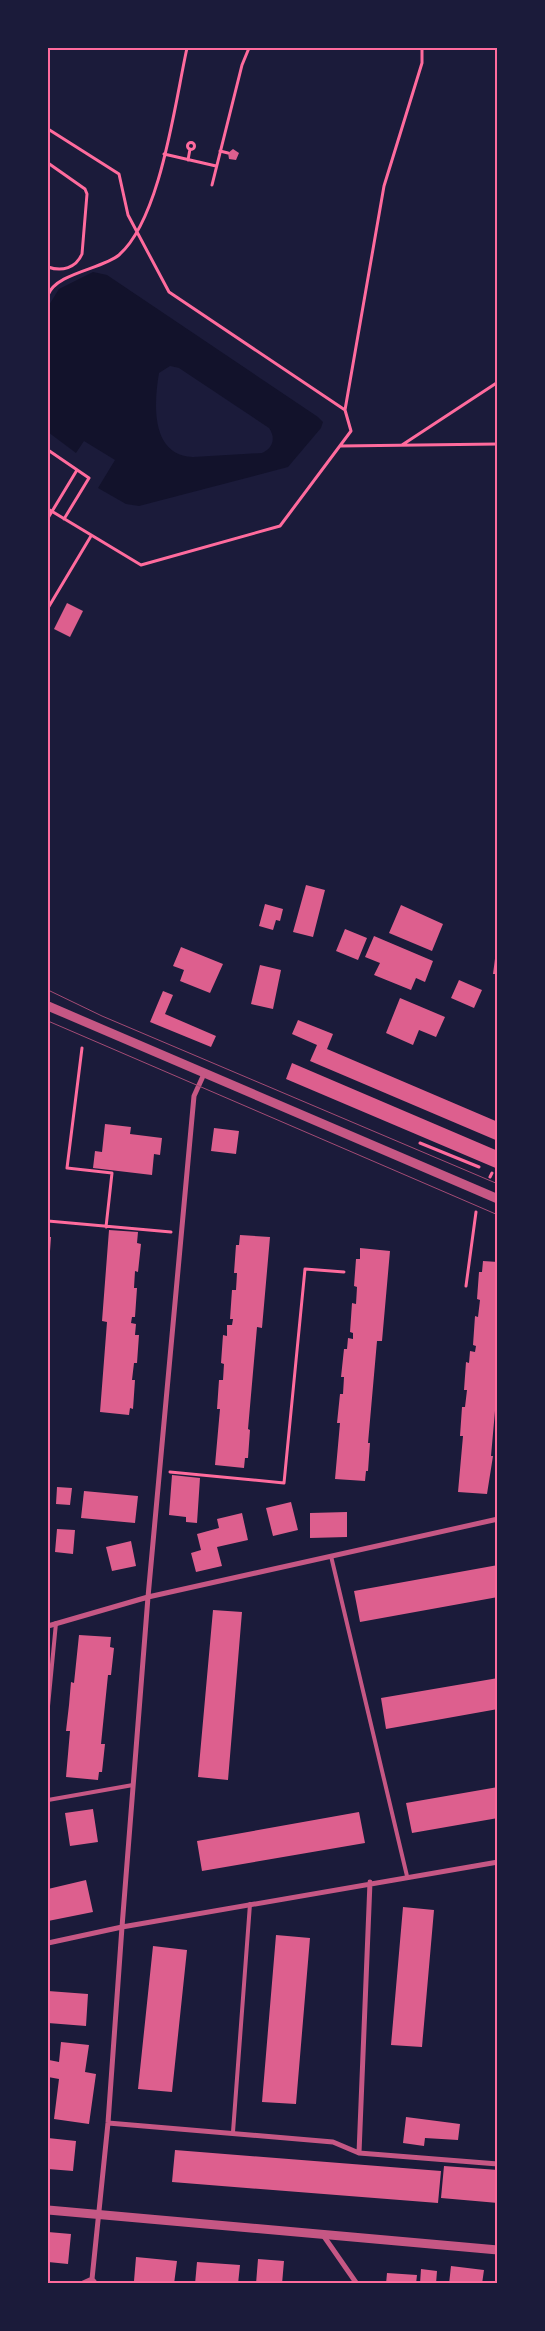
<svg xmlns="http://www.w3.org/2000/svg" width="545" height="2331" font-family="Arial,sans-serif">
  <style>
    .water { fill: #12122b; fill-rule: evenodd }
    .building { fill: #dd5f8e }
    .lines { fill: none; stroke-linecap: round; stroke-linejoin: round }
    .path { stroke: #ff6b9d; stroke-width: 3 }
    .service { stroke: #c65784; stroke-width: 4 }
    .minor { stroke: #c65784; stroke-width: 5 }
    .tertiary { stroke: #c65784; stroke-width: 9 }
    .tram { stroke: #a44b75; stroke-width: 1 }
    .neatline { fill: none; stroke: #ff6b9d; stroke-width: 2 }
  </style>
  <rect width="100%" height="100%" fill="#1b1b3a"/>
  <!-- water -->
  <path class="water" d="M 93,272 L 107,275 L 318,417 L 323,422 L 321,428 L 288,467 L 139,506 L 126,504 L 98,488 L 115,460 L 84,441 L 76,453 L 48,432 L 49,305 L 59,289 ZM 170,366 L 179,368 L 269,428 C 276,438 273,448 262,453 L 193,457 C 150,455 154,403 159,373 Z"/>
  <!-- building -->
  <path class="building" d="M 233,149 L 239,153 L 236,160 L 229,159 L 228,153 Z
    M 67,603 L 83,611 L 70,637 L 54,629 Z
    M 306,885 L 325,890 L 313,937 L 293,932 Z
    M 265,904 L 283,909 L 280,921 L 276,920 L 273,930 L 259,926 Z
    M 401,905 L 443,924 L 432,951 L 389,933 Z
    M 345,929 L 367,938 L 358,960 L 336,951 Z
    M 374,936 L 433,961 L 425,982 L 416,978 L 411,990 L 374,975 L 380,963 L 365,957 Z
    M 181,947 L 223,964 L 210,993 L 180,981 L 184,970 L 173,966 Z
    M 496,951 L 498,951 L 498,974 L 493,974 Z
    M 260,965 L 281,970 L 273,1009 L 251,1004 Z
    M 459,980 L 482,990 L 474,1008 L 451,998 Z
    M 163,991 L 173,995 L 165,1014 L 216,1036 L 211,1047 L 150,1022 Z
    M 400,998 L 445,1017 L 436,1037 L 419,1030 L 413,1045 L 386,1033 Z
    M 298,1020 L 333,1034 L 327,1049 L 498,1122 L 498,1141 L 310,1061 L 317,1045 L 292,1034 Z
    M 292,1063 L 498,1151 L 498,1169 L 286,1079 Z
    M 105,1124 L 131,1127 L 130,1134 L 162,1138 L 160,1155 L 154,1154 L 152,1175 L 93,1168 L 95,1151 L 102,1152 Z
    M 214,1128 L 239,1131 L 236,1154 L 211,1151 Z
    M 109,1230 L 138,1232 L 137,1243 L 141,1244 L 138,1272 L 135,1271 L 134,1288 L 137,1288 L 135,1317 L 132,1317 L 131,1323 L 136,1324 L 135,1335 L 139,1335 L 137,1363 L 134,1363 L 132,1380 L 135,1380 L 133,1409 L 130,1408 L 129,1415 L 100,1412 L 107,1322 L 102,1321 Z
    M 240,1235 L 270,1237 L 262,1328 L 257,1327 L 248,1429 L 250,1430 L 248,1458 L 245,1458 L 244,1468 L 215,1465 L 220,1409 L 217,1409 L 219,1380 L 223,1380 L 224,1364 L 221,1363 L 223,1335 L 227,1336 L 227,1325 L 232,1325 L 233,1319 L 230,1319 L 232,1290 L 236,1290 L 237,1273 L 234,1273 L 236,1245 L 239,1245 Z
    M 48,1237 L 51,1237 L 49,1265 L 48,1265 Z
    M 360,1248 L 390,1251 L 382,1341 L 377,1341 L 368,1443 L 370,1443 L 368,1471 L 366,1471 L 365,1481 L 335,1479 L 340,1423 L 337,1423 L 340,1394 L 343,1394 L 344,1377 L 341,1377 L 344,1349 L 347,1349 L 348,1338 L 353,1339 L 353,1333 L 350,1332 L 352,1303 L 356,1304 L 357,1287 L 354,1286 L 356,1259 L 360,1259 Z
    M 483,1261 L 498,1262 L 498,1377 L 491,1456 L 493,1456 L 487,1494 L 458,1492 L 463,1436 L 460,1436 L 462,1407 L 465,1407 L 467,1390 L 464,1390 L 466,1362 L 469,1363 L 470,1351 L 475,1352 L 476,1346 L 473,1345 L 475,1316 L 478,1317 L 480,1300 L 477,1299 L 479,1272 L 482,1272 Z
    M 172,1475 L 200,1478 L 197,1523 L 186,1522 L 186,1517 L 169,1515 Z
    M 57,1487 L 72,1488 L 70,1505 L 56,1504 Z
    M 84,1491 L 138,1496 L 135,1523 L 81,1518 Z
    M 291,1502 L 298,1530 L 273,1536 L 266,1508 Z
    M 347,1512 L 347,1537 L 310,1538 L 310,1513 Z
    M 242,1513 L 248,1540 L 217,1547 L 222,1566 L 196,1572 L 191,1553 L 201,1550 L 197,1534 L 219,1528 L 217,1519 Z
    M 57,1529 L 75,1530 L 73,1554 L 55,1552 Z
    M 131,1541 L 136,1566 L 112,1571 L 106,1547 Z
    M 498,1565 L 498,1597 L 360,1622 L 354,1591 Z
    M 213,1610 L 242,1612 L 228,1780 L 198,1777 Z
    M 79,1635 L 111,1637 L 110,1647 L 114,1648 L 111,1675 L 108,1675 L 101,1744 L 105,1744 L 102,1772 L 99,1772 L 98,1780 L 66,1777 L 70,1731 L 66,1731 L 69,1705 L 71,1682 L 74,1683 Z
    M 498,1678 L 498,1709 L 386,1729 L 381,1698 Z
    M 498,1787 L 498,1818 L 412,1833 L 406,1803 Z
    M 93,1809 L 98,1842 L 70,1846 L 65,1813 Z
    M 359,1812 L 365,1843 L 202,1871 L 197,1841 Z
    M 86,1880 L 93,1912 L 48,1921 L 48,1889 Z
    M 403,1907 L 434,1910 L 422,2047 L 391,2045 Z
    M 276,1935 L 310,1938 L 296,2104 L 262,2102 Z
    M 153,1946 L 187,1950 L 172,2092 L 138,2089 Z
    M 48,1991 L 88,1994 L 86,2026 L 48,2023 Z
    M 61,2042 L 89,2045 L 85,2072 L 96,2074 L 89,2124 L 54,2119 L 59,2079 L 48,2077 L 48,2073 L 49,2060 L 59,2062 Z
    M 406,2117 L 460,2124 L 458,2140 L 425,2138 L 424,2146 L 403,2143 Z
    M 48,2138 L 76,2141 L 73,2171 L 48,2169 Z
    M 175,2150 L 441,2171 L 438,2203 L 172,2182 Z
    M 444,2166 L 498,2170 L 498,2203 L 441,2198 Z
    M 48,2232 L 71,2234 L 68,2264 L 48,2262 Z
    M 136,2257 L 177,2261 L 174,2284 L 134,2281 Z
    M 258,2259 L 284,2261 L 282,2284 L 256,2284 Z
    M 197,2262 L 240,2265 L 238,2284 L 195,2284 Z
    M 451,2266 L 484,2270 L 482,2284 L 449,2284 Z
    M 421,2269 L 437,2271 L 436,2284 L 420,2284 Z
    M 387,2273 L 417,2275 L 416,2284 L 386,2284 Z"/>
  <g class="lines">
    <!-- path -->
    <path class="path" d="M 48,129 L 119,174 L 128,215 L 169,292 L 345,410 L 351,431 L 280,526 L 141,565 L 48,509
      M187.5 146a3.5 3.5 0 1 1 7 0a3.5 3.5 0 1 1-7 0Z
      M 220,151 L 228,153
      M 164,154 L 216,166
      M 188,160 L 190,149
      M 48,163 L 85,189 L 87,194 L 82,254 C 76,268 62,272 48,267
      M 212,185 L 242,65 L 249,48
      M 48,295 C 56,273 102,269 119,255 C 161,218 175,102 187,48
      M 345,410 L 384,186 L 422,63 L 422,48
      M 402,445 L 498,382
      M 340,446 L 498,444
      M 48,450 L 89,478 L 64,519
      M 48,518 L 77,470
      M 48,608 L 91,536
      M 82,1048 L 67,1168 L 112,1173 L 106,1227
      M 420,1143 L 479,1167
      M 490,1177 L 492,1173
      M 48,1221 L 171,1232
      M 466,1286 L 476,1212
      M 170,1472 L 284,1483 L 305,1269 L 344,1272"/>
    <!-- service -->
    <path class="service" d="M 331,1556 L 407,1876
      M 48,1706 L 56,1623
      M 48,1800 L 133,1785
      M 233,2132 L 250,1904"/>
    <!-- minor -->
    <path class="minor" d="M 48,1626 L 148,1597 L 498,1519
      M 48,1943 L 122,1927 L 498,1862
      M 108,2123 L 333,2142 L 359,2153 L 498,2164
      M 359,2153 L 370,1882
      M 323,2235 L 357,2284
      M 81,2284 L 92,2279
      M 96,2284 L 92,2279 L 108,2123 L 122,1927 L 148,1597 L 194,1096 L 204,1074"/>
    <!-- tertiary -->
    <path class="tertiary" d="M 48,1006 L 498,1199
      M 48,2210 L 498,2250"/>
    <!-- tram -->
    <path class="tram" d="M 48,990 L 102,1016 L 498,1184
      M 48,1021 L 498,1215"/>
  </g>
  <!-- border -->
  <rect width="545" height="2331" fill="none" stroke="#1b1b3a" stroke-width="98"/>
  <rect x="49" y="49" width="447" height="2233" class="neatline"/>
</svg>
